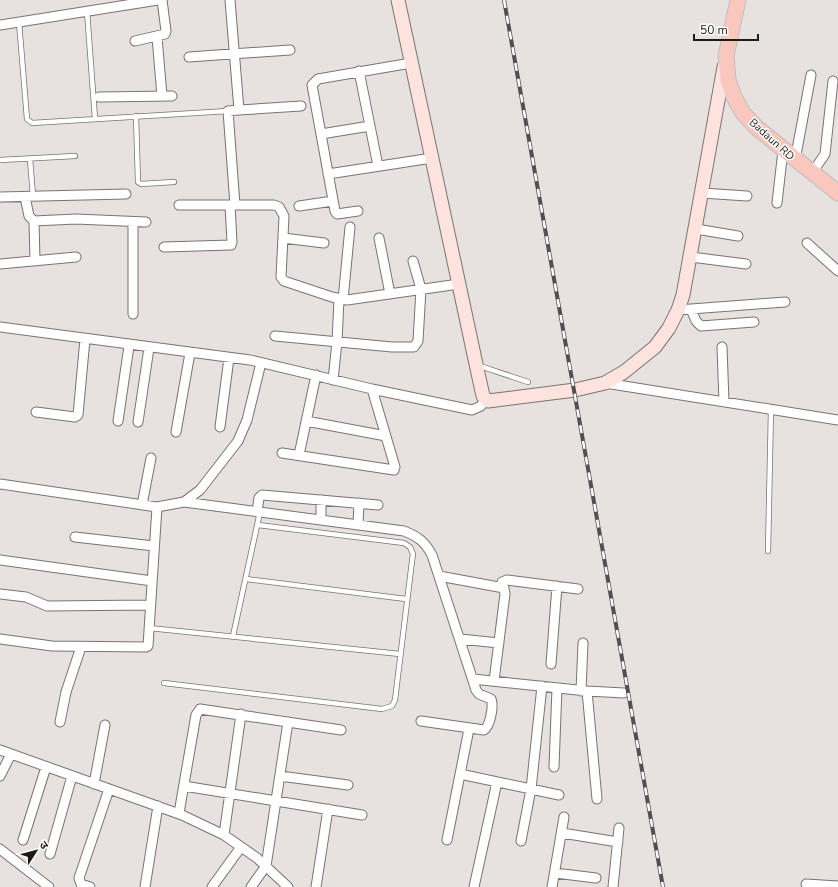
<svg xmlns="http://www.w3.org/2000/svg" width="838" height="887" font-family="'Nunito Sans','Noto Sans Devanagari',sans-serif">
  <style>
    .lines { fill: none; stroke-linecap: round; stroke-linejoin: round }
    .lane-casing { stroke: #797372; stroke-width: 6 }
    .street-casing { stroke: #797372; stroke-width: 11 }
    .secondary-casing { stroke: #797372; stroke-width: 15 }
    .primary-casing { stroke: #c0bfbf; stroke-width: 17 }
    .lane { stroke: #fff; stroke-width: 4.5 }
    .street { stroke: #fff; stroke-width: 9 }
    .secondary { stroke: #fde3de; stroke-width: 13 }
    .primary { stroke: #fac7bd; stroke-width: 15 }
    .rail-casing { stroke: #534f4e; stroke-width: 4 }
    .rail { stroke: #fff; stroke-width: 2.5; stroke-dasharray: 8; stroke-linecap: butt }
    .labels { text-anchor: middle; stroke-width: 3; stroke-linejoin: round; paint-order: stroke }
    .street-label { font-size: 11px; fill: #1d1b1a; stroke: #fff }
  </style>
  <rect width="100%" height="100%" fill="#e7e1e0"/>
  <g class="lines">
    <defs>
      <path id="lane" d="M 87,11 L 95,119
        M 19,22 L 27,119 L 32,123 L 228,111
        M 136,116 L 138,182 L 141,184 L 174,182
        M 30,159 L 33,196
        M 0,160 L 75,156
        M 477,365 L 528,382
        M 768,551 L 771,409
        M 246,579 L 406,599
        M 149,628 L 400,654
        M 233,636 L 260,512
        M 164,683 L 382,709 L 392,706 L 395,700 L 412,561 L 413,554 L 410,547 L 404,543 L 258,525"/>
      <path id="street" d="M 230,0 L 239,110 L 228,111 L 235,205 L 274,205 L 279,207 L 284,216 L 281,277 L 284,281 L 332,297 L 347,300 L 459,284
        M 0,25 L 158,0
        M 157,37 L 162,96
        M 135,41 L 165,34 L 166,31 L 162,0
        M 189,57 L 290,50
        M 359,71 L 378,166
        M 99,97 L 172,96
        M 239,110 L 301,106
        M 321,134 L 370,126
        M 795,160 L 811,75
        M 812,173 L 825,154 L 833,81
        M 328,174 L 432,158
        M 702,193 L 747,196
        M 0,197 L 126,194
        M 25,197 L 29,216 L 34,221 L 76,219 L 146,222
        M 777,203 L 783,150
        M 179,205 L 235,205
        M 299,206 L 333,201
        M 358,211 L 337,214 L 335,211 L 312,85 L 318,79 L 411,63
        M 34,221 L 35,261
        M 133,222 L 133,314
        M 696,229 L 738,236
        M 283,238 L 324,243
        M 379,238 L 390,294
        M 807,243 L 838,271
        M 164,247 L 231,245 L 232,242 L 230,205
        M 691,257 L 746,264
        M 0,264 L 76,257
        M 343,300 L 350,227
        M 691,309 L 696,321 L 701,326 L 754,322
        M 678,310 L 785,302
        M 0,327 L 250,360 L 372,389 L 472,410 L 481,406 L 485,399
        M 275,336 L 392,347 L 414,347 L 418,341 L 421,289 L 413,261
        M 722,347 L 724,402
        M 333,380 L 337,342 L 339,299
        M 605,383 L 838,420
        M 36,412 L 75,417 L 78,415 L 85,339
        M 118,421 L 129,346
        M 306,421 L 386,436
        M 138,422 L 149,348
        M 220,427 L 229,358
        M 176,432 L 190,353
        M 282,453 L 394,470 L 395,467 L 372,389
        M 299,455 L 316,375
        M 0,484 L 157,507 L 184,502 L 200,490 L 238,441 L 247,420 L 261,363
        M 184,502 L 404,531 C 419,537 425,542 432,555 L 476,690 L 479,694 L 491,699 C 494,706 490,726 484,730 L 421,721
        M 142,505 L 151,458
        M 257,512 L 259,498 L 262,495 L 378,505
        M 321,520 L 321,500
        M 358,525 L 359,503
        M 75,537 L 154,546
        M 0,560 L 152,581
        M 439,576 L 504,588 L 505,594 L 494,681
        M 501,586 L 502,582 L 507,580 L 578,589
        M 0,594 L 26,597 L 47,606 L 150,605
        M 0,639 L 52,646 L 146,647 L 148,646 L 157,507
        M 460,639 L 499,643
        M 551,664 L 557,586
        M 473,679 L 587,691 L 624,693
        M 581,691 L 583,643
        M 587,691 L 597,799
        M 60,722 L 66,692 L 81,647
        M 0,750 L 182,815 L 224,835 L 257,858 L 288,887
        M 554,767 L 557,688
        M 460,774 L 559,795
        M 0,776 L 11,754
        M 280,776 L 348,785
        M 94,784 L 105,725
        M 184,786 L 362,815
        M 179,813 L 196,715 L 200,709 L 341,730
        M 562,833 L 618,842
        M 224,835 L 241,714
        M 23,840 L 46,767
        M 447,840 L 469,729
        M 521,841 L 531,789 L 542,686
        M 0,849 L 49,887
        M 50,854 L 72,776
        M 555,873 L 596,878
        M 806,884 L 838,886
        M 90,887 L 81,884 L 79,878 L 109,789
        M 145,887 L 158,806
        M 212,887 L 241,847
        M 251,887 L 266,866 L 288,722
        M 316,887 L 328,809
        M 474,887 L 497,782
        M 552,887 L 564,817
        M 613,887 L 619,828"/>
      <path id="secondary" d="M 398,0 L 476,364 L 483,396 L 488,401 L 575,390 L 605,383 L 624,372 L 655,347 L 669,328 L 678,310 L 683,295 L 724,67"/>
      <path id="primary" d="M 738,0 L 726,56 L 728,80 L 734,97 L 743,113 L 757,128 L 838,193"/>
    </defs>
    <!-- lane casing -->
    <use href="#lane" class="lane-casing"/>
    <!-- street casing -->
    <use href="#street" class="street-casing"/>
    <!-- secondary casing -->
    <use href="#secondary" class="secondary-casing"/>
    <!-- primary casing -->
    <use href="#primary" class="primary-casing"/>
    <!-- lane -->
    <use href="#lane" class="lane"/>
    <!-- street -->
    <use href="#street" class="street"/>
    <!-- secondary -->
    <use href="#secondary" class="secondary"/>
    <!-- primary -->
    <use href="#primary" class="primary"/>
    <defs>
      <path id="rail" d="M 504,0 L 663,887"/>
    </defs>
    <!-- rail casing -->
    <use href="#rail" class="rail-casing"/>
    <!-- rail -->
    <use href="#rail" class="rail"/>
  </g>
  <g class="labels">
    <!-- street labels -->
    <g class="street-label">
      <text transform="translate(772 139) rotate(42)" y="4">Badaun RD</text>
    </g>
  </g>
  <!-- north arrow -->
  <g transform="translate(36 851) rotate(54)" stroke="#ffffff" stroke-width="3" paint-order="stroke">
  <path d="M0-3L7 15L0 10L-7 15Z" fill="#1d1b1a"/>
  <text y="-6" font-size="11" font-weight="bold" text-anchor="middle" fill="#1d1b1a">उ</text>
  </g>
  <!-- scale -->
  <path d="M694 34v6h64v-6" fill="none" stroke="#1d1b1a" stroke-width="2"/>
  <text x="700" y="34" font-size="12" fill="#1d1b1a" stroke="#ffffff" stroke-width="3" paint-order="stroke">50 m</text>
</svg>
